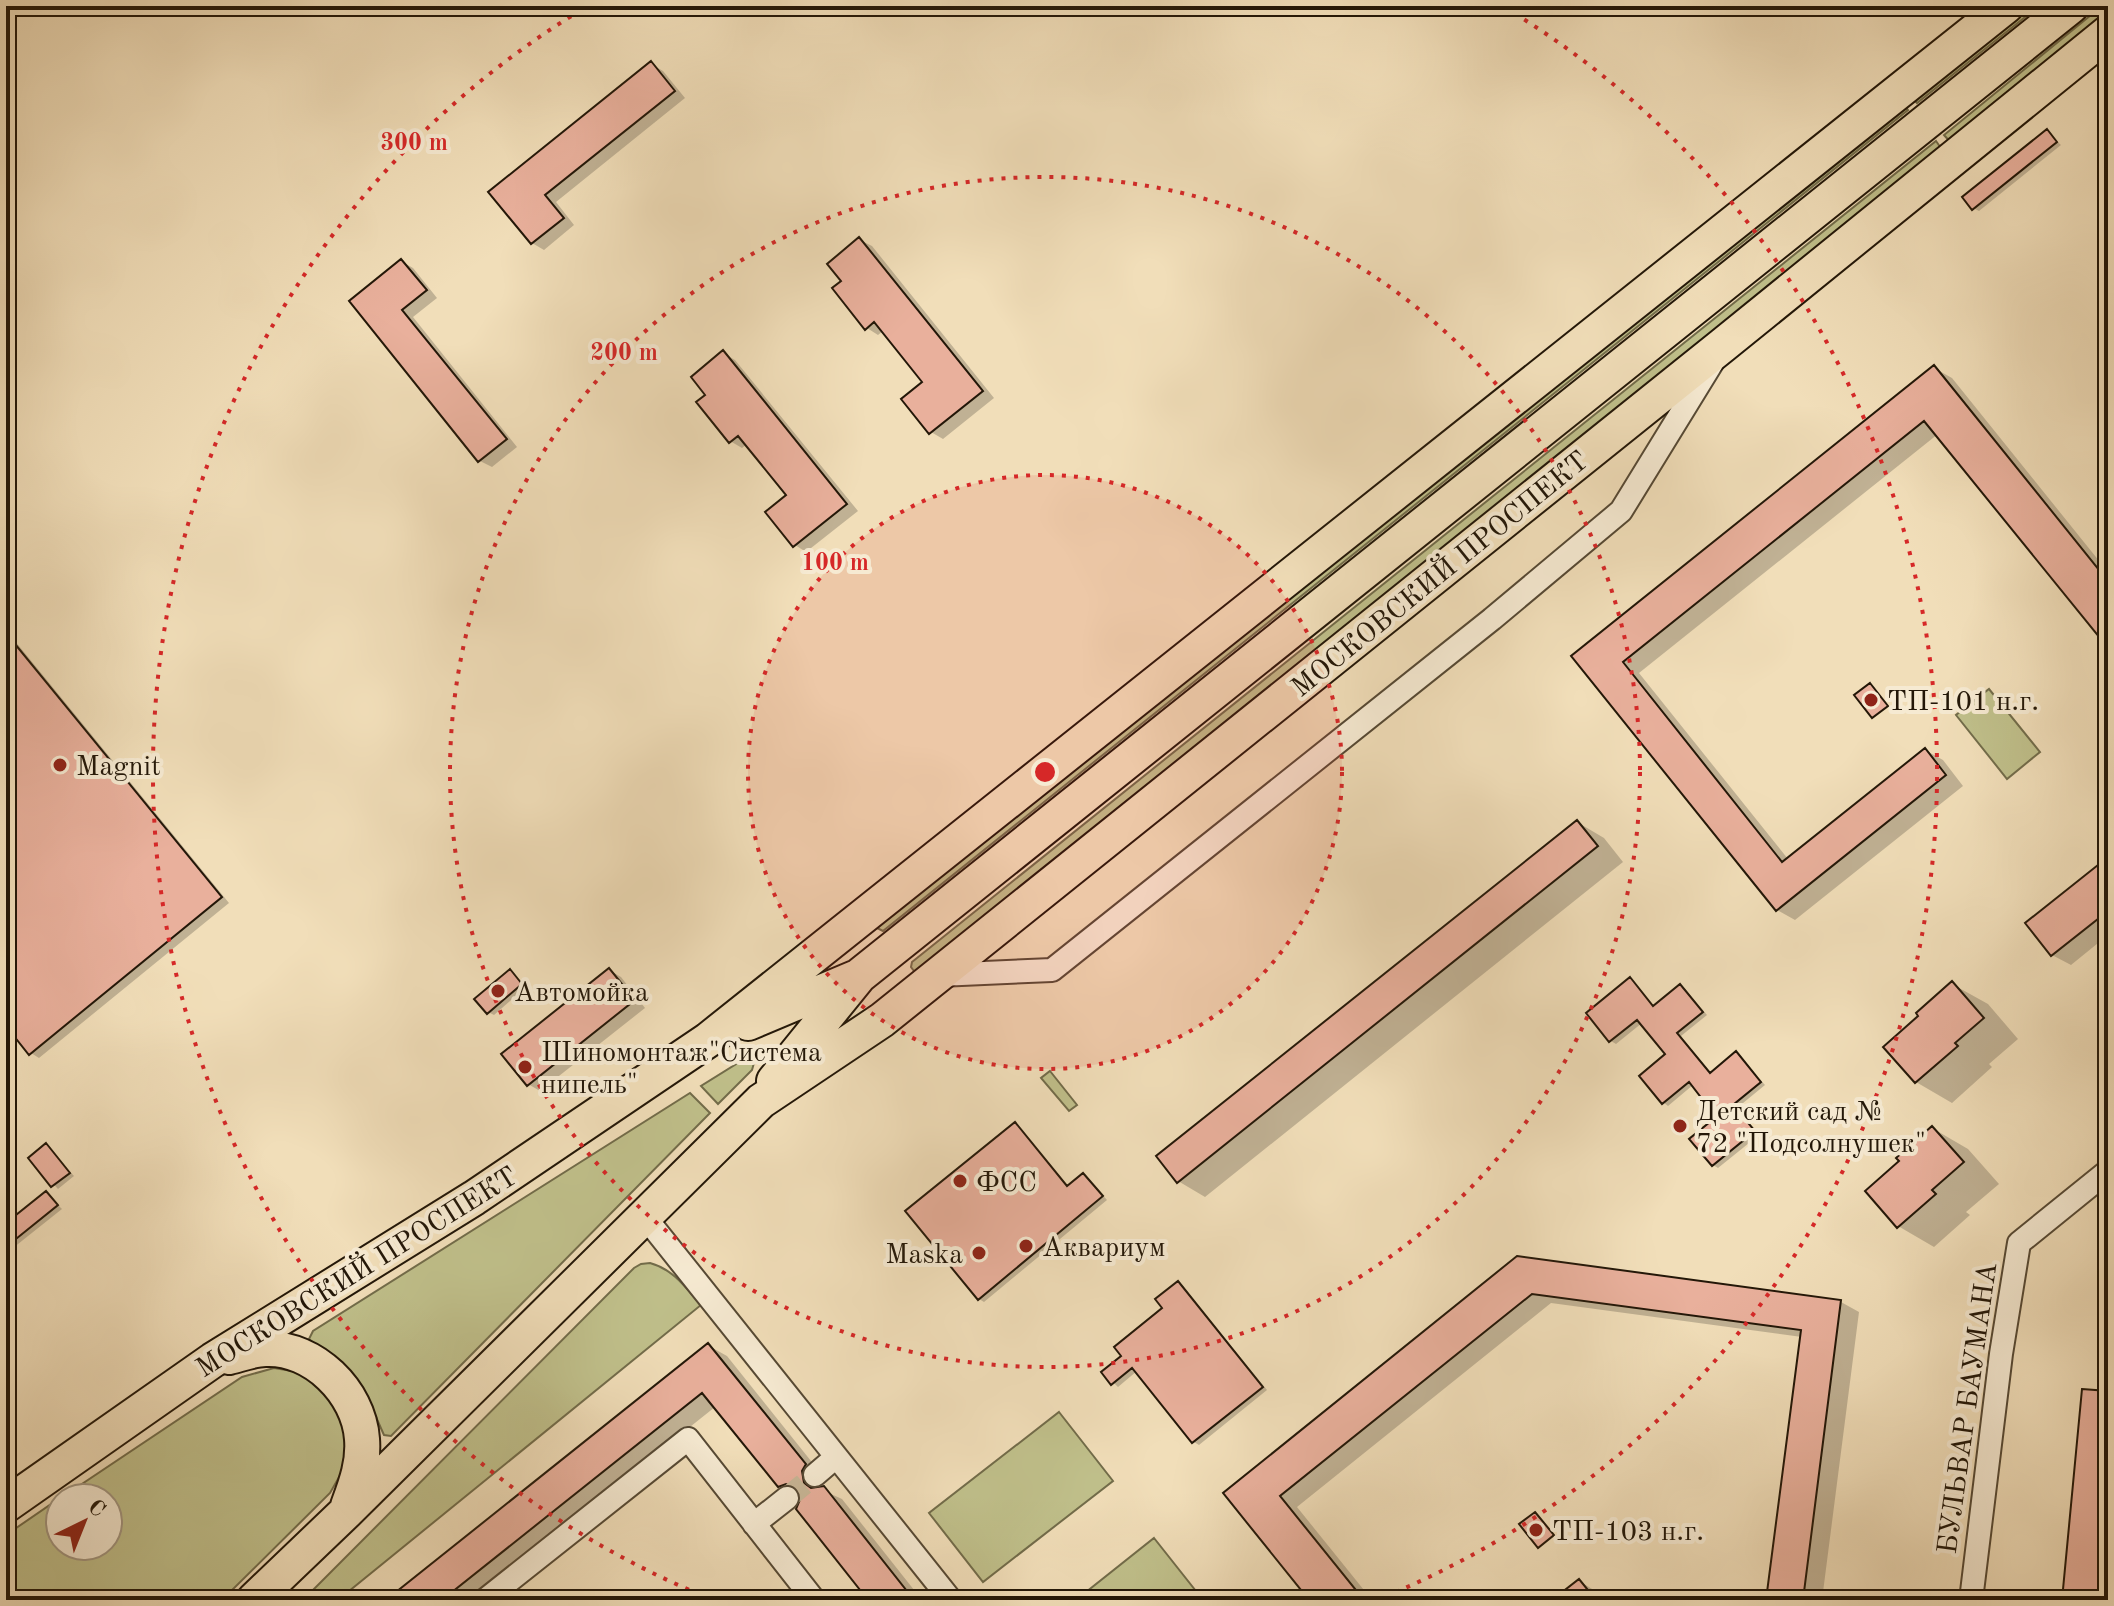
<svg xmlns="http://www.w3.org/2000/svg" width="2114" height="1606" font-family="'Old Standard TT',serif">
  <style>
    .green { fill: #c0c08b; stroke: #726c4a; stroke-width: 2 }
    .shadow { fill: #0003 }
    .building { fill: #e9b09c; stroke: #231708; stroke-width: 2 }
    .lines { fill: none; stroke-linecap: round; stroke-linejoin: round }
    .minor-tunnel { stroke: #c8b696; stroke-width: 22; stroke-dasharray: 22 11; stroke-linecap: butt }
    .minor-casing { stroke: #564934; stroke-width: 26 }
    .primary-casing { stroke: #231708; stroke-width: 38 }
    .minor { stroke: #f6ead2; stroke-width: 22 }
    .primary { stroke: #f1deb9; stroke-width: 34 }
    .ring { fill: none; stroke: #d62828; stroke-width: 4; stroke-dasharray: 4 8 }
    .poi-dot { fill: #8f2418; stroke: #f6ead2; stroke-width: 3 }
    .labels { text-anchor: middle; stroke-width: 8; stroke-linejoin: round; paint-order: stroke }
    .street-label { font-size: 28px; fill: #231708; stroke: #f6ead2 }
    .poi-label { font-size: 28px; fill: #231708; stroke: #f6ead2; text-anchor: start }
    .centre { fill: #d62828; stroke: #f6ead2; stroke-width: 4 }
    .ring-label { font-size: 24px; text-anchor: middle; font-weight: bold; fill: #d62828; stroke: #f6ead2; stroke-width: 8; stroke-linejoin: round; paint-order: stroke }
  </style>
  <rect width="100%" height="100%" fill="#f1deb9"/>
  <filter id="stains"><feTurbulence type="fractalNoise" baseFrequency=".0025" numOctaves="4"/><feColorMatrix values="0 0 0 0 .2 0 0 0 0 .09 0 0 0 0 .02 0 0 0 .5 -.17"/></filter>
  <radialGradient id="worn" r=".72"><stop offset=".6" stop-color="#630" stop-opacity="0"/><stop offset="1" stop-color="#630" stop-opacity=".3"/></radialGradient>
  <!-- green -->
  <path class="green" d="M 2020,6 L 2039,6 L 1917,103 L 1910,95 Z
    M 2102,6 L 2108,6 L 2108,17 L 1952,144 L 1944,135 Z
    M 1901,102 L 1908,110 L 883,931 L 875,927 Z
    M 1936,141 L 1943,151 L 920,971 L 914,971 L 911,967 L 912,962 Z
    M 1989,689 L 2040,752 L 2007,779 L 1956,715 Z
    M 746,1058 L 754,1063 L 752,1070 L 718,1104 L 701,1086 Z
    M 1050,1071 L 1077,1105 L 1069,1111 L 1041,1078 Z
    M 690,1093 L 710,1113 L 391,1436 L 384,1435 C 373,1411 364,1385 345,1367 C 334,1356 319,1349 309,1339 L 313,1331 Z
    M 650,1263 C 673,1269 686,1288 701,1305 L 338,1600 L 303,1600 L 634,1268 L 641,1264 Z
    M 274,1368 L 298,1372 L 324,1387 L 349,1436 L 346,1465 L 330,1493 L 222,1600 L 6,1600 L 6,1535 L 60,1498 L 60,1546 L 108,1546 L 108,1498 L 61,1498 L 242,1377 Z
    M 1059,1412 L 1113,1481 L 983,1582 L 929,1513 Z
    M 1154,1538 L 1203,1600 L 1076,1600 Z"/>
  <!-- shadow -->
  <path class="shadow" d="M 651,64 L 663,71 L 685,98 L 556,202 L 574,225 L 544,250 L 532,243 L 491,192 Z
    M 2047,132 L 2061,145 L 1979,211 L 1973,208 Z
    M 860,240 L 872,246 L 994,398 L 943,439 L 931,432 L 925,382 L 883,331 L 878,335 L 867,328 L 844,282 Z
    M 401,261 L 413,268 L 437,298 L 413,317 L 517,447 L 492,467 L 480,461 L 351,301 Z
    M 2108,338 L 2108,359 L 2097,346 Z
    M 723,353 L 735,360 L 858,511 L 806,552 L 795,545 L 789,496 L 747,444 L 742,448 L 730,441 L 708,395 Z
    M 1934,368 L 1952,378 L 2108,572 L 2108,647 L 1938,434 L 1639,673 L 1788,859 L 1925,750 L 1943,760 L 1963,786 L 1795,920 L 1777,910 L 1574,656 Z
    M 6,630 L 229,903 L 39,1058 L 31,1053 L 6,1023 Z
    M 1577,822 L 1604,838 L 1623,862 L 1205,1197 L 1178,1181 Z
    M 2108,859 L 2108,935 L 2071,965 L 2052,955 L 2028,924 Z
    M 609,970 L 621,977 L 645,1008 L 540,1091 L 528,1084 Z
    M 510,971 L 526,987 L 494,1015 L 488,1012 Z
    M 1630,980 L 1655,1007 L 1680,986 L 1685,989 L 1707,1015 L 1681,1036 L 1711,1074 L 1736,1054 L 1765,1085 L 1737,1108 L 1759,1135 L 1718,1168 L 1713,1165 L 1719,1117 L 1693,1085 L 1668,1106 L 1663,1102 L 1668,1055 L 1642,1023 L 1616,1044 L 1611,1041 Z
    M 1952,984 L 1988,1004 L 2018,1039 L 1989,1064 L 1992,1067 L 1952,1103 L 1916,1082 L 1921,1016 Z
    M 1015,1125 L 1069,1187 L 1084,1175 L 1107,1200 L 984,1302 L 979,1299 Z
    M 1932,1128 L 1968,1149 L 1999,1184 L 1966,1212 L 1970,1215 L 1934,1247 L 1898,1226 L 1902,1161 Z
    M 46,1146 L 74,1176 L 58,1189 L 30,1158 Z
    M 46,1193 L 62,1209 L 13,1248 L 8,1245 L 6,1226 Z
    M 1518,1258 L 1841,1302 L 1859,1312 L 1822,1600 L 1768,1600 L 1802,1337 L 1551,1303 L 1297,1507 L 1372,1600 L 1311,1600 L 1225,1493 Z
    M 1178,1284 L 1183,1287 L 1267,1390 L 1199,1445 L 1194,1442 L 1137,1371 L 1118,1387 L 1103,1372 L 1124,1356 L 1165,1308 Z
    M 709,1346 L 727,1356 L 823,1476 L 819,1482 L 820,1489 L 842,1499 L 922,1600 L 870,1600 L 804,1494 L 798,1496 L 779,1486 L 715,1407 L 473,1600 L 389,1600 Z
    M 1579,1581 L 1597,1592 L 1604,1600 L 1555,1600 Z"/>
  <!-- building -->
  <path class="building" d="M 651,61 L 675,91 L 545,195 L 564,218 L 531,244 L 488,192 Z
    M 2047,129 L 2057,142 L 1972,210 L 1962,197 Z
    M 859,237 L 983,391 L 929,434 L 901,399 L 922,382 L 874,322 L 865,330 L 832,288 L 841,281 L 827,264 Z
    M 401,259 L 427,290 L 402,310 L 507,439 L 478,462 L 349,301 Z
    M 723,350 L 847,504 L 793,547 L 765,512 L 786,495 L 738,436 L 729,443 L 696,402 L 705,395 L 691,377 Z
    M 1934,365 L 2108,581 L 2108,648 L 1924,421 L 1623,662 L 1782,862 L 1925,748 L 1946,775 L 1776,911 L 1571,656 Z
    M 6,633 L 222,897 L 29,1055 L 6,1026 Z
    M 1870,683 L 1888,706 L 1872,718 L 1854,695 Z
    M 1577,820 L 1598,846 L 1177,1183 L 1156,1156 Z
    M 2108,857 L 2108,911 L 2051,956 L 2025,923 Z
    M 609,968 L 635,1000 L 527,1086 L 501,1054 Z
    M 510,969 L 522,984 L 487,1014 L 474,999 Z
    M 1630,977 L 1653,1006 L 1680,984 L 1703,1012 L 1677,1033 L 1710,1073 L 1736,1051 L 1761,1082 L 1733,1105 L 1755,1131 L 1712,1166 L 1689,1139 L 1716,1117 L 1689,1082 L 1662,1104 L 1639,1076 L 1665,1054 L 1637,1020 L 1609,1042 L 1586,1013 Z
    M 1952,981 L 1984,1018 L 1955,1043 L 1958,1046 L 1915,1083 L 1883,1047 L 1918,1016 L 1916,1013 Z
    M 1015,1122 L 1067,1186 L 1083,1173 L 1103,1196 L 978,1300 L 905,1211 Z
    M 1932,1126 L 1964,1162 L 1932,1190 L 1936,1194 L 1897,1228 L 1865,1191 L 1899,1161 L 1896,1158 Z
    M 46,1143 L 70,1173 L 51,1187 L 28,1158 Z
    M 46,1191 L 58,1205 L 6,1247 L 6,1223 Z
    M 1517,1256 L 1841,1300 L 1803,1600 L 1766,1600 L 1801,1330 L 1532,1294 L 1280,1496 L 1364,1600 L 1309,1600 L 1223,1493 Z
    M 1178,1281 L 1263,1387 L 1192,1443 L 1132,1368 L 1111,1385 L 1101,1372 L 1121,1356 L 1114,1347 L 1162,1308 L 1155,1299 Z
    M 708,1343 L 806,1464 L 802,1471 L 804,1483 L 811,1488 L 824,1486 L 914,1600 L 868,1600 L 796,1509 L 801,1497 L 797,1489 L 786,1484 L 778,1487 L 702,1393 L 442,1600 L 386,1600 Z
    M 2082,1389 L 2108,1391 L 2108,1600 L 2062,1600 Z
    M 1535,1512 L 1554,1535 L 1538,1548 L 1519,1524 Z
    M 1579,1579 L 1596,1600 L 1552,1600 Z"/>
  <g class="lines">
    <!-- minor-tunnel -->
    <path class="minor-tunnel" d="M 787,1498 L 815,1475"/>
    <defs>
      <path id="minor" d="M 939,975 L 1052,970 L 1492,619 L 1621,511 L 1712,363
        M 645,1217 L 950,1599
        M 815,1475 L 836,1457
        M 754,1524 L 787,1498
        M 485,1600 L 688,1439 L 814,1600
        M 1971,1600 L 2001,1354 L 2019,1243 L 2108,1171"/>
      <path id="primary" d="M 748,1023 L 855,978
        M 774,1081 L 859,976 L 2071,6
        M 229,1357 C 241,1354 254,1349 266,1349 C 313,1347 359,1392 362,1439 C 364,1463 356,1484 348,1506
        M 6,1505 L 213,1360 L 474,1198 L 708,1040 L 2006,6
        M 254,1600 L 346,1512 L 761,1101 L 882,1020 L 1723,345 L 2108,33"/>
    </defs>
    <!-- minor casing -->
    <use href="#minor" class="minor-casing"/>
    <!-- primary casing -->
    <use href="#primary" class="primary-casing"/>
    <!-- minor -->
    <use href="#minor" class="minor"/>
    <!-- primary -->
    <use href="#primary" class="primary"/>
  </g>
  <!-- distance rings -->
  <circle cx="1045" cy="772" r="297" fill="#d62828" fill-opacity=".12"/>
  <g class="ring">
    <circle cx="1045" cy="772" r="297"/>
    <circle cx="1045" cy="772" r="595"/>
    <path d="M711 1599A892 892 0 0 1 586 7M1504 7A892 892 0 0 1 1379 1599"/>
  </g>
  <!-- markers -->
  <g class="poi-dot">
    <circle cx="1871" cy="700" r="8"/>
    <circle cx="60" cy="765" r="8"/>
    <circle cx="498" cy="991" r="8"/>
    <circle cx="525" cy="1067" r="8"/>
    <circle cx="1680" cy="1126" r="8"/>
    <circle cx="960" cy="1181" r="8"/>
    <circle cx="1026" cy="1246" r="8"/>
    <circle cx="979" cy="1253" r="8"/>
    <circle cx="1536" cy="1530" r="8"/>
  </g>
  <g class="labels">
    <!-- street labels -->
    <g class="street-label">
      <text transform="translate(1439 573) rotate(-39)" y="10">МОСКОВСКИЙ ПРОСПЕКТ</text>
      <text transform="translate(356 1271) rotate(-32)" y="10">МОСКОВСКИЙ ПРОСПЕКТ</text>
      <text transform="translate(1966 1408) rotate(-82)" y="10">БУЛЬВАР БАУМАНА</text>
    </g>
    <!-- poi labels -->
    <g class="poi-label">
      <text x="1887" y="710">ТП-101 н.г.</text>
      <text x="76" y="775">Magnit</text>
      <text x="514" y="1001">Автомойка</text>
      <text x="541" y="1061">Шиномонтаж"Система<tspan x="541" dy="32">нипель"</tspan></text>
      <text x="1696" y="1120">Детский сад №<tspan x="1696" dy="32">72 "Подсолнушек"</tspan></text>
      <text x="976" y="1191">ФСС</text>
      <text x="1042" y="1256">Аквариум</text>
      <text x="963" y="1263" text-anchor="end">Maska</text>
      <text x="1552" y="1540">ТП-103 н.г.</text>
    </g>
  </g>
  <circle cx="1045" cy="772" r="12" class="centre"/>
  <g class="ring-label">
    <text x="414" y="150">300 m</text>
    <text x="624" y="360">200 m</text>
    <text x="835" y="570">100 m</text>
  </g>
  <!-- margin -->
  <rect width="2114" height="1606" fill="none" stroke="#f1deb9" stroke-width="32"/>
  <rect x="8" y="8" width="2098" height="1590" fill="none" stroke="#231708" stroke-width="4"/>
  <rect x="16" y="16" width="2082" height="1574" fill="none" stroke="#231708" stroke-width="2"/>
  <!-- north arrow -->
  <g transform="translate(84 1522) rotate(43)"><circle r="38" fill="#f6ead2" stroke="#a29681" stroke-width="2"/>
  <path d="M0-6L14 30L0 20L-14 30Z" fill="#8f2418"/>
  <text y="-12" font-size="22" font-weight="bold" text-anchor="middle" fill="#231708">С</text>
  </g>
  <rect width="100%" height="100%" filter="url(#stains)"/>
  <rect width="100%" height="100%" fill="url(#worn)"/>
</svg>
